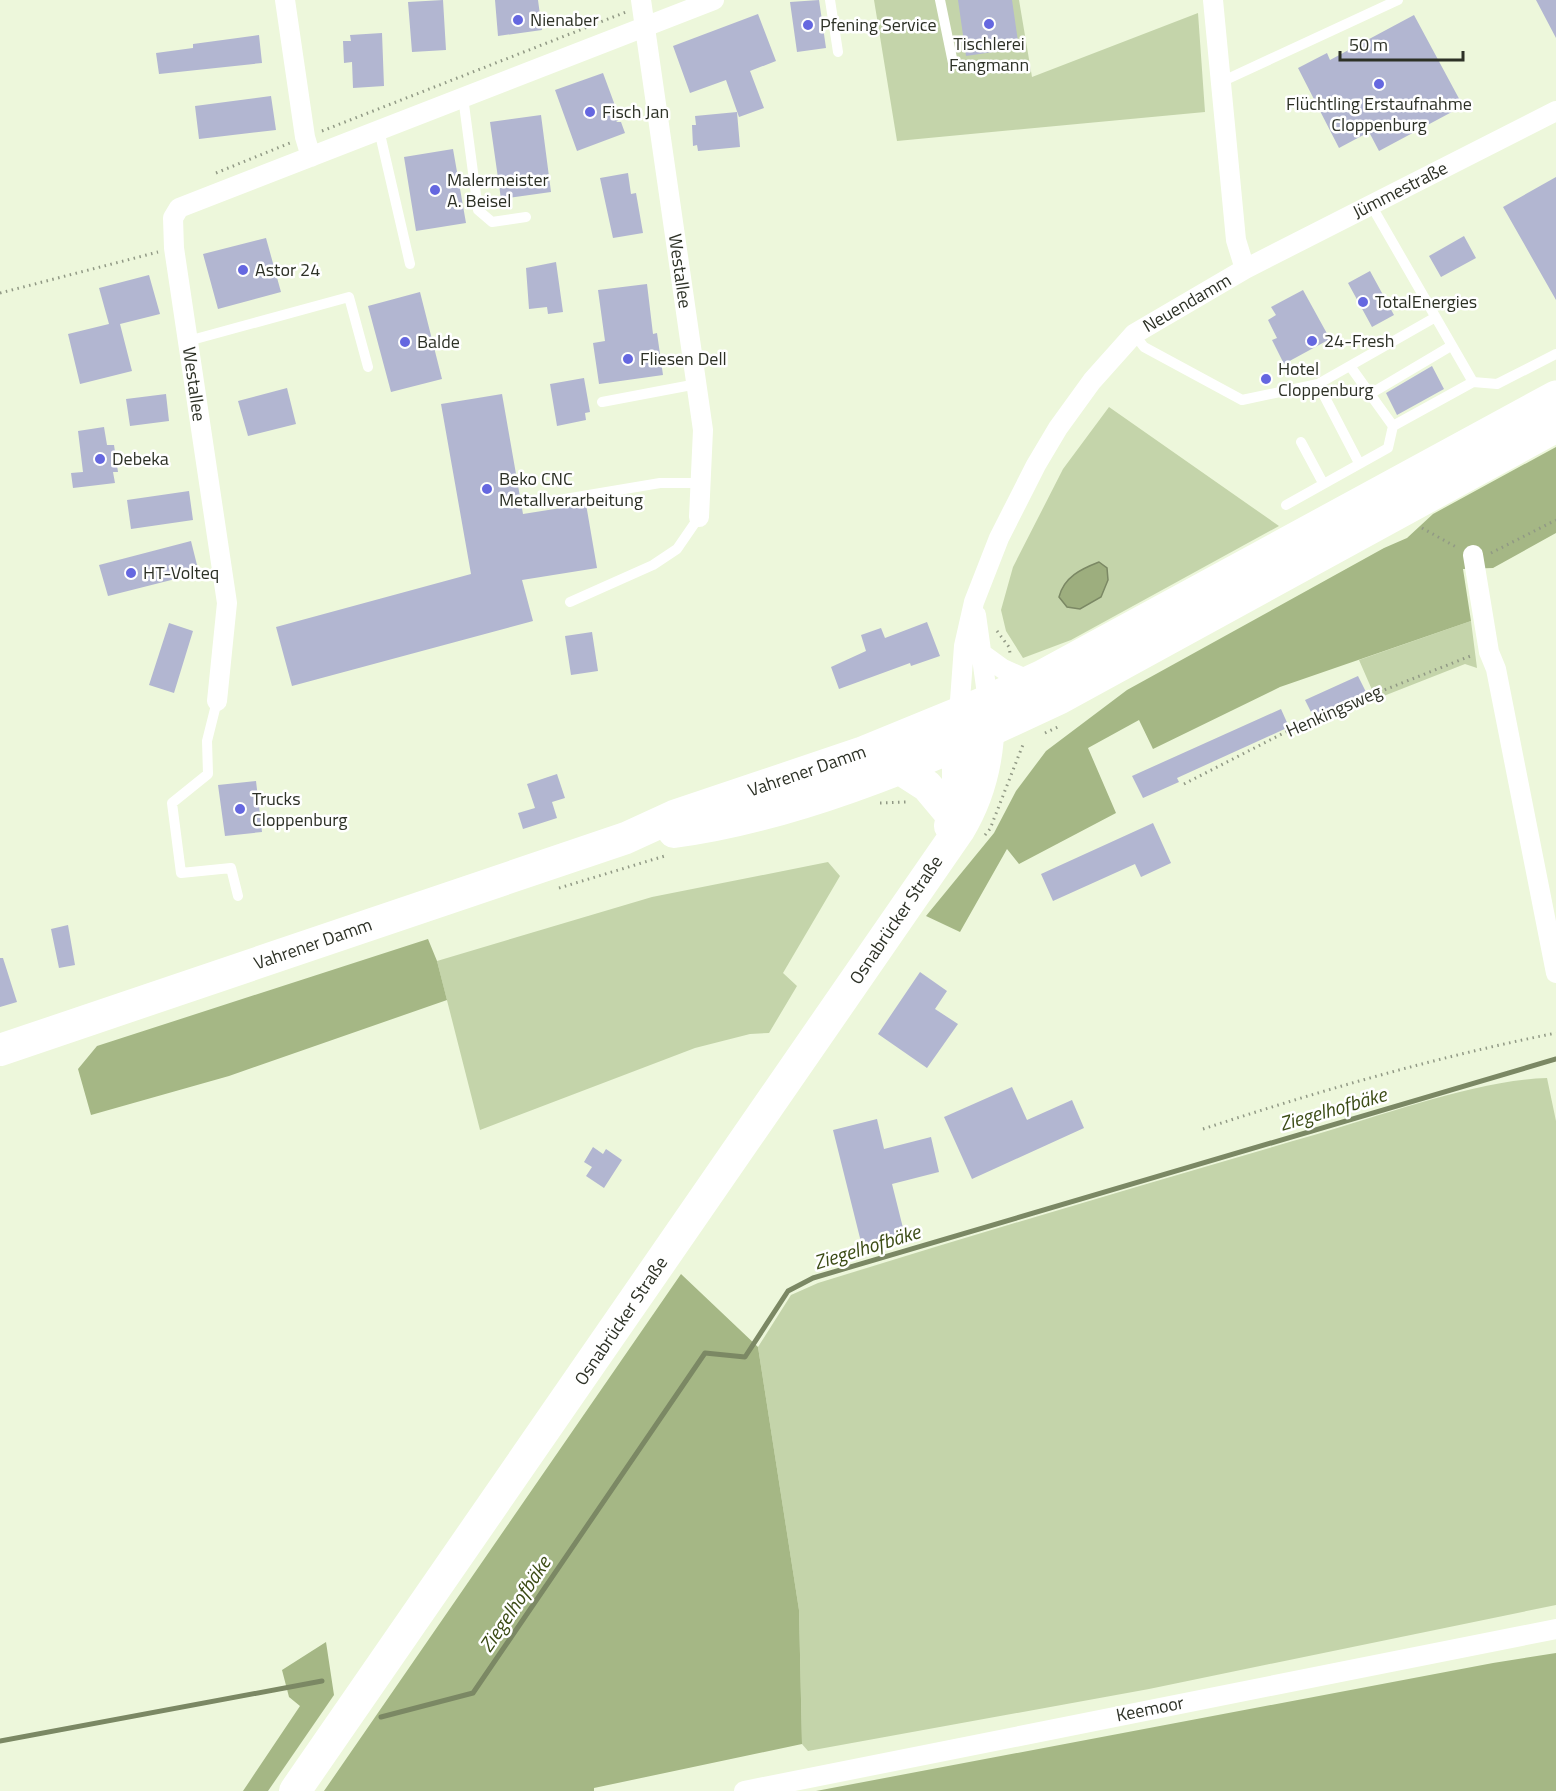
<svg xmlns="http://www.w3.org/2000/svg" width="1556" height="1791" font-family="'Titillium Web',sans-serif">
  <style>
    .green { fill: #c4d4aa }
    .forest { fill: #a5b785 }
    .water { fill: #9dae7e; stroke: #7b8864; stroke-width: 1.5 }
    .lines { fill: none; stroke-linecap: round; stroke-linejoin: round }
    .stream { stroke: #7b8864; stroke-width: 5 }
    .building { fill: #b2b6d1 }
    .path { stroke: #919985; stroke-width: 3; stroke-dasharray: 1.5 4.5; stroke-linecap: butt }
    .service { stroke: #fff; stroke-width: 10 }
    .minor { stroke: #fff; stroke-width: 20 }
    .primary { stroke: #fff; stroke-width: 32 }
    .trunk { stroke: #fff; stroke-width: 33 }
    .poi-dot { fill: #6567e0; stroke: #fff; stroke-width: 2 }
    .labels { text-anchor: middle; stroke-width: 5; stroke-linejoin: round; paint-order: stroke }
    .poi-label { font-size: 18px; fill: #2d3126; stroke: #fff; text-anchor: start }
    .street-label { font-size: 18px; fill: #2d3126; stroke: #fff }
    .water-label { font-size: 20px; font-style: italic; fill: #3b4b15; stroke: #fff }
  </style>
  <rect width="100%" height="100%" fill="#edf7db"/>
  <!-- green -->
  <path class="green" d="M 874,0 L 1019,0 L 1032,77 L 1198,13 L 1205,112 L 897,141 Z
    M 1109,407 L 1279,526 L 1071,640 L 1023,658 L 1006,631 L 1001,610 L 1013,567 L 1063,469 Z
    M 1471,621 L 1477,668 L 1465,664 L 1376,699 L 1359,660 Z
    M 828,862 L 840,876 L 783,973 L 797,986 L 769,1033 L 750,1034 L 695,1048 L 480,1130 L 437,961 L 652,897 Z
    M 1547,1078 L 1556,1121 L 1556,1605 L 1149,1689 L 808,1751 L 802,1744 L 799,1610 L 758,1347 L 791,1295 L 818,1283 C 983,1232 1148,1183 1314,1135 C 1383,1115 1477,1080 1547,1078 Z"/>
  <!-- forest -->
  <path class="forest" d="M 1556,447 L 1556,533 L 1493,568 L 1463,569 L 1471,621 L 1280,687 L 1153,749 L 1139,720 L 1088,748 L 1116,813 L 1019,864 L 1007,849 L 960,932 L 926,916 L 994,833 L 1016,791 L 1046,751 L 1127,690 L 1384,548 L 1407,538 L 1433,514 Z
    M 428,939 L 437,961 L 447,1000 L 229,1076 L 91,1115 L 78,1069 L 97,1046 Z
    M 681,1274 L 758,1347 L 799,1610 L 802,1744 L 594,1788 L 594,1791 L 324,1791 Z
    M 326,1642 L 334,1695 L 268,1791 L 243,1791 L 300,1706 L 289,1697 L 282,1670 Z
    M 1556,1653 L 1556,1791 L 816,1791 L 1493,1663 Z"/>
  <!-- water -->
  <path class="water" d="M 1099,562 L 1107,568 L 1108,580 L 1101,597 L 1080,609 L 1067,607 L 1059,597 C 1064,577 1081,569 1099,562 Z"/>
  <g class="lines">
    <!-- stream -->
    <path class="stream" d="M 381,1717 L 473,1693 L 705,1353 L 745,1357 L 788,1291 L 813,1278 L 1556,1059
      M 0,1741 L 322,1681"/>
  </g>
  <!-- building -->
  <path class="building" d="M 443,0 L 446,50 L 412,52 L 408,2 Z
    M 495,0 L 538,0 L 542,30 L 498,36 Z
    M 819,0 L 826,48 L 797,52 L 790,2 Z
    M 958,0 L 1012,0 L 1019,48 L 966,56 Z
    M 1536,0 L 1556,0 L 1556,38 Z
    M 758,14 L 776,61 L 750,71 L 764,108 L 739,117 L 726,80 L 690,93 L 673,46 Z
    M 1414,15 L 1463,106 L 1379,151 L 1369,132 L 1339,148 L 1298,68 L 1327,53 L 1330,60 Z
    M 382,33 L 384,86 L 353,88 L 352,62 L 344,63 L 343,41 L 351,41 L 350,35 Z
    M 259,35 L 262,63 L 159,74 L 156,53 L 193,48 L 193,44 Z
    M 603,73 L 620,119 L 616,122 L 621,122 L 625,133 L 577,151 L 555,90 Z
    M 271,96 L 276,130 L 199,139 L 195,106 Z
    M 737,112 L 740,147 L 698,151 L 697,145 L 693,146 L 692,125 L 696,125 L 695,116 Z
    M 541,115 L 551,192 L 501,199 L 490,122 Z
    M 453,149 L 466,223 L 416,231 L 404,157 Z
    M 628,173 L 631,194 L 636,193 L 643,233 L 613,238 L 600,178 Z
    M 1556,177 L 1556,300 L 1503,207 Z
    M 1464,236 L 1476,258 L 1441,277 L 1429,256 Z
    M 266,238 L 281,292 L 218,309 L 203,254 Z
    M 556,262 L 563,312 L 548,314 L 547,307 L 529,309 L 526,268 Z
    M 1370,271 L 1394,315 L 1372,327 L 1348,283 Z
    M 149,275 L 160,314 L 120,324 L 132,371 L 80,384 L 68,334 L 109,324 L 99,288 Z
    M 647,284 L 653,334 L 657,333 L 663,375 L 599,384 L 593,343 L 605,341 L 598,290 Z
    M 1303,290 L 1330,339 L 1284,364 L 1272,340 L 1277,338 L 1268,320 L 1276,315 L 1271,307 Z
    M 420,292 L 442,379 L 391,392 L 368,306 Z
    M 1432,366 L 1444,389 L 1397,415 L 1386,393 Z
    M 584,378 L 590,412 L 585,413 L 586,420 L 557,426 L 550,384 Z
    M 287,388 L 296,424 L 248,436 L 238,401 Z
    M 166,394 L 169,421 L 130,426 L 126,399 Z
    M 502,394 L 523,514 L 586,504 L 597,568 L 522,580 L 533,621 L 292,686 L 276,627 L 471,574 L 441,404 Z
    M 104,427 L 107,445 L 114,445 L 118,472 L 113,472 L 115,483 L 73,488 L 71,473 L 83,472 L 78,431 Z
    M 189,491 L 193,520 L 131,529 L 127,500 Z
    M 191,541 L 199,573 L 108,596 L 99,565 Z
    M 927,622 L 940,656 L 911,666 L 910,663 L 839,689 L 831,667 L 866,651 L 861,635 L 881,628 L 885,638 Z
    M 169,623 L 193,631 L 174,693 L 149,685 Z
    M 592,632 L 598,671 L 571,675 L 565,636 Z
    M 1358,676 L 1366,692 L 1313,716 L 1305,700 Z
    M 1281,709 L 1289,727 L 1177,778 L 1179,782 L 1143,798 L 1132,776 Z
    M 557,774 L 565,798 L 552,802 L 557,818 L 523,829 L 518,813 L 535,808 L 527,784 Z
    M 256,781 L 262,832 L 225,836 L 218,785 Z
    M 1153,823 L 1171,863 L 1141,877 L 1135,864 L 1053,901 L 1041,874 Z
    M 68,925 L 75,965 L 59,968 L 51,929 Z
    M 0,958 L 3,958 L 17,1002 L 0,1007 Z
    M 920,972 L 947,991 L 935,1009 L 958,1024 L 927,1068 L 878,1034 Z
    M 1012,1087 L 1027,1120 L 1072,1100 L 1084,1128 L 972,1179 L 944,1117 Z
    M 877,1119 L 884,1149 L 931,1137 L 939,1172 L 892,1184 L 906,1240 L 863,1250 L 833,1130 Z
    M 593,1147 L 603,1154 L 606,1149 L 622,1160 L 604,1188 L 586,1176 L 592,1167 L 584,1162 Z"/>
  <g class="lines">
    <!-- path -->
    <path class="path" d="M 322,131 L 626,12
      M 216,173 L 290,143
      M 0,293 L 158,252
      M 1422,528 L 1458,548
      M 1491,553 L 1556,520
      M 997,631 L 1009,647 L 1010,653
      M 1045,733 L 1058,727
      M 1184,784 L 1313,718 L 1473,655
      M 880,803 L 906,802
      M 985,835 L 990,829 L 1024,742
      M 559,888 L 668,855
      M 1203,1129 C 1319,1091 1436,1057 1556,1033"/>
    <!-- service -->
    <path class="service" d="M 830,0 L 838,52
      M 940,0 L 953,63
      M 1221,82 L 1398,0
      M 463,97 L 478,210 L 492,222 L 526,217
      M 379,130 L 410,264
      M 1371,205 L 1473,382 L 1497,384 L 1556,354
      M 1134,334 L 1144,347 L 1242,400 L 1318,384 L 1434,318
      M 188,341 L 349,297 L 368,367
      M 1350,366 L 1370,394 L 1451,346
      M 1318,384 L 1359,463
      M 1370,394 L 1393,426
      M 602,402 L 697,384
      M 1301,442 L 1323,483
      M 559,500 L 660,483 L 701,483
      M 1286,505 L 1388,448 L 1393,426 L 1473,382
      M 570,602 L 653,565 L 677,549 L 699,517
      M 217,701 L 207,741 L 208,774 L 172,803 L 181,873 L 231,868 L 238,896"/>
    <!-- minor -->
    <path class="minor" d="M 285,0 L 305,137 L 311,157
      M 641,0 L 703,430 L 699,517
      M 1213,0 L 1236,240 L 1245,269
      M 1473,555 L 1489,652 L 1496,669 L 1556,973
      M 976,615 L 988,701
      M 981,653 L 1003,669 L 1030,681
      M 217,701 L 227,603 L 174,248 L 173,218 L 179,208 L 714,0
      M 959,714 L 964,646 L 974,602 L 999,538 L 1036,465 L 1058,428 L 1092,381 L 1134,334 L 1245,269 L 1556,111
      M 744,1791 L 1556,1629"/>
    <!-- primary -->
    <path class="primary" d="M 899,768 L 927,786 L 953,817
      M 950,826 L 958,786 L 958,726
      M 674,832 C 779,818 894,774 990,730
      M 0,1050 L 626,838 L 674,816 L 861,753 L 988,701 C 991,747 983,790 959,830 L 295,1791"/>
    <!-- trunk -->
    <path class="trunk" d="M 988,701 L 1043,676 L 1556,397
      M 990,730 L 1059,698 L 1556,426"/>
  </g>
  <!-- markers -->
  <g class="poi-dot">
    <circle cx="518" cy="20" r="6"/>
    <circle cx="989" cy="24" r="6"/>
    <circle cx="808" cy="25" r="6"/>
    <circle cx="1379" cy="84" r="6"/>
    <circle cx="590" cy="112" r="6"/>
    <circle cx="435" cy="190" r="6"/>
    <circle cx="243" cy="270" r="6"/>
    <circle cx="1363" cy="302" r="6"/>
    <circle cx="1312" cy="341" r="6"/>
    <circle cx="405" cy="342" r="6"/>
    <circle cx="628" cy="359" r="6"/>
    <circle cx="1266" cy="379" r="6"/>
    <circle cx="100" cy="459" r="6"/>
    <circle cx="487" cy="489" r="6"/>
    <circle cx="131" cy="573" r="6"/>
    <circle cx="240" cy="809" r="6"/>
  </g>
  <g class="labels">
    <!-- poi labels -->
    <g class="poi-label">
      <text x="530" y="26">Nienaber</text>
      <text x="820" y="31">Pfening Service</text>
      <text x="989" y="50" text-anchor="middle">Tischlerei<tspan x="989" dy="21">Fangmann</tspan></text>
      <text x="1379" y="110" text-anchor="middle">Flüchtling Erstaufnahme<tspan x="1379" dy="21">Cloppenburg</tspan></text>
      <text x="602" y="118">Fisch Jan</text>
      <text x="447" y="186">Malermeister<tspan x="447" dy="21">A. Beisel</tspan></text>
      <text x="255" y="276">Astor 24</text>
      <text x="1375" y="308">TotalEnergies</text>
      <text x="1324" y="347">24-Fresh</text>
      <text x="417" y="348">Balde</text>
      <text x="640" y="365">Fliesen Dell</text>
      <text x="1278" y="375">Hotel<tspan x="1278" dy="21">Cloppenburg</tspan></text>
      <text x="112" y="465">Debeka</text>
      <text x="499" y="485">Beko CNC<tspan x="499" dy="21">Metallverarbeitung</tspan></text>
      <text x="143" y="579">HT-Volteq</text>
      <text x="252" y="805">Trucks<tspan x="252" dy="21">Cloppenburg</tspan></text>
    </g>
    <!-- street labels -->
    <g class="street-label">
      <text transform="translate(1400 190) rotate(-27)" y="6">Jümmestraße</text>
      <text transform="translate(680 271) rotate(82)" y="6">Westallee</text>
      <text transform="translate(1187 303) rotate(-30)" y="6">Neuendamm</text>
      <text transform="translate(194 384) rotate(82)" y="6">Westallee</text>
      <text transform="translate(1334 711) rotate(-24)" y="6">Henkingsweg</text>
      <text transform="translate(807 771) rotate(-19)" y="6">Vahrener Damm</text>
      <text transform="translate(896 920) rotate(-56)" y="6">Osnabrücker Straße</text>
      <text transform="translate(313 944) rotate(-19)" y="6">Vahrener Damm</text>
      <text transform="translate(621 1321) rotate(-56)" y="6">Osnabrücker Straße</text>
      <text transform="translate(1150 1709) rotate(-11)" y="6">Keemoor</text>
    </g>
    <!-- water labels -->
    <g class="water-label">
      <text transform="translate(1333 1109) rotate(-16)" y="7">Ziegelhofbäke</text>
      <text transform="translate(867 1247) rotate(-17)" y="7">Ziegelhofbäke</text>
      <text transform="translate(515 1604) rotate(-56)" y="7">Ziegelhofbäke</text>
    </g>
  </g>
  <!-- scale -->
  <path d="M1340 51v9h123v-9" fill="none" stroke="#2d3126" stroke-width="3"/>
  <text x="1349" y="51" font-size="18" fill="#2d3126" stroke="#ffffff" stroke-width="4.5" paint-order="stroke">50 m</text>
</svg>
